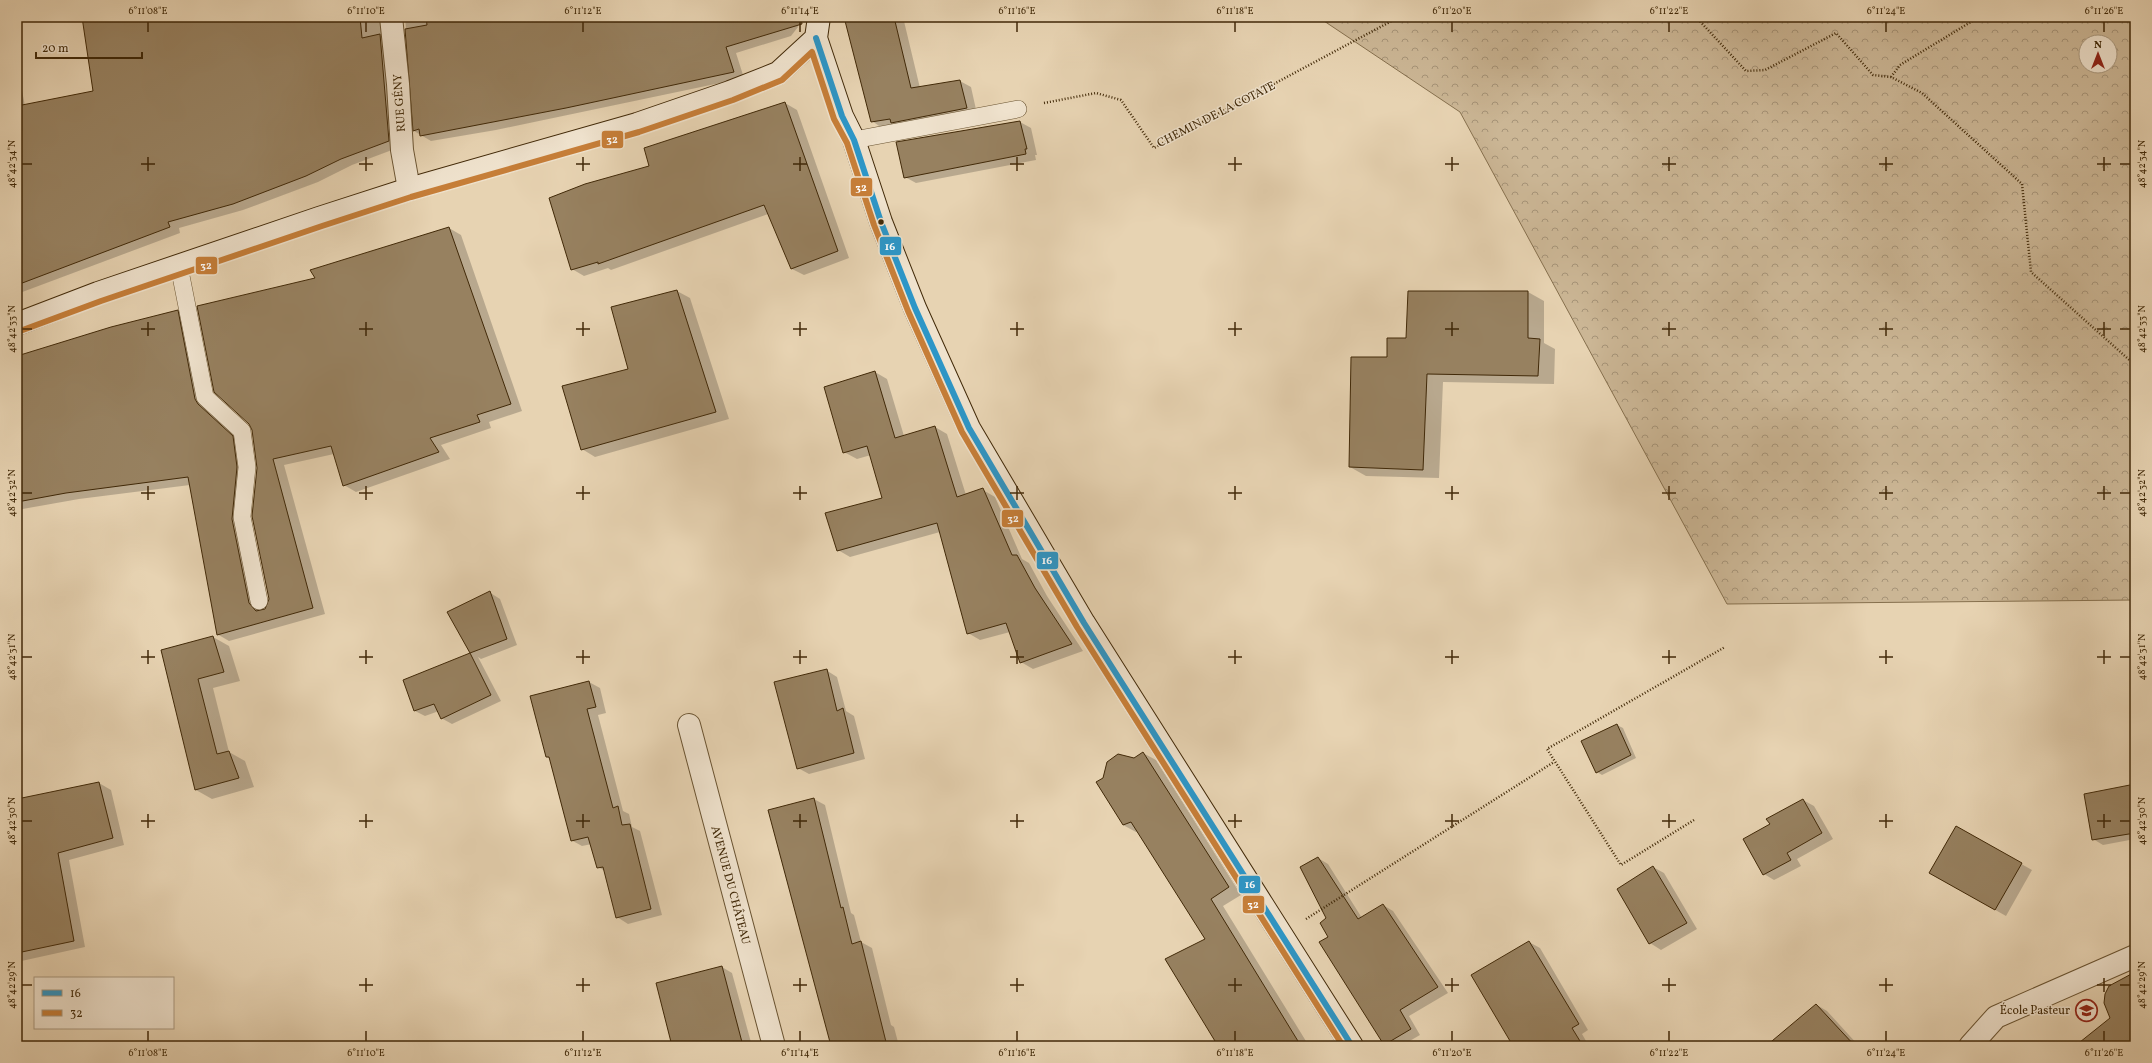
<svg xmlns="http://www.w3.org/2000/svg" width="2152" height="1063" font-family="Vollkorn,serif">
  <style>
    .forest { fill: url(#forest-crowns); stroke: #86704e; fill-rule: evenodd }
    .shadow { fill: #0003 }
    .building { fill: #978160; stroke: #412908 }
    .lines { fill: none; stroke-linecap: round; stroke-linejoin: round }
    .lane-casing { stroke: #6a5432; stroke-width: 18 }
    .street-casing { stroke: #6a5432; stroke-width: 24 }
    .secondary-casing { stroke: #412908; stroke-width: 24 }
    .path { stroke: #412908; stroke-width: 2.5; stroke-dasharray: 1 2; stroke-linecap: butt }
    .lane { stroke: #efe2cd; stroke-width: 17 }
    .street { stroke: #efe2cd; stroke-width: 22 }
    .secondary { stroke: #efe2cd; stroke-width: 22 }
    .bus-1-casing { stroke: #efe2cd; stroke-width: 9 }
    .bus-2-casing { stroke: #efe2cd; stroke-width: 9 }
    .bus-1 { stroke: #2d96c7; stroke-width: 6 }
    .bus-2 { stroke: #c67e38; stroke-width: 6 }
    .ticks { fill: none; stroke: #412908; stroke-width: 1.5 }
    .bus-dot { fill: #412908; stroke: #efe2cd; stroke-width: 1.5 }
    .labels { text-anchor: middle; stroke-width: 3; stroke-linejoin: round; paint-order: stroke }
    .street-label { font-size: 12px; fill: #412908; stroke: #efe2cd }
    .poi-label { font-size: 12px; fill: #412908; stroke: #efe2cd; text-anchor: end }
    .line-badge { stroke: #efe2cd; stroke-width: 1.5 }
    .badge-label { font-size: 11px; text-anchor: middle; font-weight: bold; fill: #fff }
    .neatline { fill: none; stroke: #412908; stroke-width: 1.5 }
    .ticks-label { font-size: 10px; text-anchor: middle; fill: #412908 }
  </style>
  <defs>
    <pattern id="forest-crowns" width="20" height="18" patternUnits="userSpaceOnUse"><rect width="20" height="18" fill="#cbb695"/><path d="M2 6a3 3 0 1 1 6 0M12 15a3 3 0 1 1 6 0" fill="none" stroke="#a69478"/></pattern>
  </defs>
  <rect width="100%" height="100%" fill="#e7d3b2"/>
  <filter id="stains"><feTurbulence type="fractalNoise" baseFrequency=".005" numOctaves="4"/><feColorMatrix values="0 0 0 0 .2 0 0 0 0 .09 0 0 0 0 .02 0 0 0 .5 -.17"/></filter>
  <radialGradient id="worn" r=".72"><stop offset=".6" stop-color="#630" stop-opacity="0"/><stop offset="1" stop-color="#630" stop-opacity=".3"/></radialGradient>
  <!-- forest -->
  <path class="forest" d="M 1318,17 L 2135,17 L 2135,600 L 1727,604 L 1460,112 ZM 2086,42 L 2110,42 L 2110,66 L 2086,66 Z"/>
  <!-- shadow -->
  <path class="shadow" d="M 83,17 L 392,17 L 400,147 L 352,165 L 318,182 L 243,210 L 179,228 L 180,233 L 17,294 L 17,65 L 25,106 L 94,92 Z
    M 405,17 L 795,17 L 798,27 L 791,36 L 736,53 L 744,78 L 496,130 L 431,141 L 414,131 Z
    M 846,17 L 903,17 L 920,88 L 960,81 L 971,87 L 977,114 L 882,128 L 872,121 Z
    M 785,103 L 797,110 L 849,258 L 804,275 L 792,269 L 768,214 L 611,270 L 608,268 L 584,276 L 572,269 L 650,166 Z
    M 1020,122 L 1031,128 L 1037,155 L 1035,155 L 1036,160 L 916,183 L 905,177 Z
    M 449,228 L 461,235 L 522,411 L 489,422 L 491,428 L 441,445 L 450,459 L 356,492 L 344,485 L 334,454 L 284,465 L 325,614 L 229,641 L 217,634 L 190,485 L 79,499 L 17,510 L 17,357 L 177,311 L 189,318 L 207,407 L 244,444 L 244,526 L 261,611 L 267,609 L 270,599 L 253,516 L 316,279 Z
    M 677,291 L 690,298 L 729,419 L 595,457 L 582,449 Z
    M 1528,292 L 1544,301 L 1544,343 L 1555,349 L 1554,384 L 1443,382 L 1439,478 L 1366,476 L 1350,467 L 1388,358 L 1407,339 Z
    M 875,372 L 887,379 L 904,436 L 935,427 L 947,434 L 966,495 L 983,490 L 995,497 L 1022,559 L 1029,563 L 1047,596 L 1083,651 L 1033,669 L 1021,662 L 1010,632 L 980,640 L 968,633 L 940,532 L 850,557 L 838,550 L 884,498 L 871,455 L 857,459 L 844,452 Z
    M 489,592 L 500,599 L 517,645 L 481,659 L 478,657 L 501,701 L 452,724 L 441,718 L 439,711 L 425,716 L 415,711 L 405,680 L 471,654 L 448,612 Z
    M 213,637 L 229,646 L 240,681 L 213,688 L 229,752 L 245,761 L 254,787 L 212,799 L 196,790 L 163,651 Z
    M 826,670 L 837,677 L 846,711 L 854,716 L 865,759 L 809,774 L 798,768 Z
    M 589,682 L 600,688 L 606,713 L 598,715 L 623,811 L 629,814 L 632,827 L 640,831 L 662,915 L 628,924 L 617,917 L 605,871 L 598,867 L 592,844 L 582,846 L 571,840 L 550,759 L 547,757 Z
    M 1617,725 L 1623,728 L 1636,758 L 1602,775 L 1597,772 Z
    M 1143,753 L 1156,760 L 1241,895 L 1223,906 L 1309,1046 L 1225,1046 L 1206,940 L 1138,831 L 1136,832 L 1123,825 L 1135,759 Z
    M 99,783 L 111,790 L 124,845 L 69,860 L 85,947 L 17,962 L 17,801 Z
    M 2135,785 L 2135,839 L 2103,845 L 2093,839 Z
    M 814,799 L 825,805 L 851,913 L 854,915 L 861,942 L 872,948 L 891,1025 L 894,1027 L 899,1046 L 832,1046 Z
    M 1803,800 L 1814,806 L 1833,839 L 1797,859 L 1801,866 L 1774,880 L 1764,874 L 1771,825 Z
    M 1956,827 L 2032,870 L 2006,916 L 1930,873 Z
    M 1318,858 L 1328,864 L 1362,918 L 1383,905 L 1393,911 L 1448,993 L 1409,1016 L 1420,1035 L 1401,1046 L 1388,1046 L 1385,1044 L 1330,937 Z
    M 1653,867 L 1664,873 L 1697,929 L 1661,950 L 1650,943 L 1618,889 Z
    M 1529,942 L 1540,948 L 1588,1030 L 1582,1034 L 1589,1046 L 1517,1046 L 1472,976 Z
    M 722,967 L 732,973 L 752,1046 L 676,1046 Z
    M 1817,1005 L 1827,1011 L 1859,1046 L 1768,1046 Z"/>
  <!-- building -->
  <path class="building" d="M 82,17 L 360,17 L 362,38 L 380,34 L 389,141 L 341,159 L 306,176 L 233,204 L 168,222 L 170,227 L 17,285 L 17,106 L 93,91 Z
    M 426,17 L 801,17 L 802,24 L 726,47 L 734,72 L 566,108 L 420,136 L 419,129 L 413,131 L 405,29 L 427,25 Z
    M 844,17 L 894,17 L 911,88 L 960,80 L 967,108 L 891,123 L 890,119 L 871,122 Z
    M 785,102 L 838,251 L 791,269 L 764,205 L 598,264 L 598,262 L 571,270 L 549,198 L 585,184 L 649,166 L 644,148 Z
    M 1020,121 L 1027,149 L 1025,149 L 1026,154 L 904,178 L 896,142 Z
    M 449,227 L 511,404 L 477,415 L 480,422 L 430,438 L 439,452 L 343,486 L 331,446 L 273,459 L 313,608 L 217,635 L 188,477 L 66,493 L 17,502 L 17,356 L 111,327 L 178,310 L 195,399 L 198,404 L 233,436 L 237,467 L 232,519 L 249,603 L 256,611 L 265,609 L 269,599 L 252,516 L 257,468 L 252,430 L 249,424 L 214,392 L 197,306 L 315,278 L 310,270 Z
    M 677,290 L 716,412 L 581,450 L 562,386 L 628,369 L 611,307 Z
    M 1408,291 L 1528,291 L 1528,338 L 1540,339 L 1538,376 L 1427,374 L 1423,470 L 1349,467 L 1351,357 L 1387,357 L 1387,338 L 1406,338 Z
    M 875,371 L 895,438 L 935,426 L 957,497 L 983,488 L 1012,555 L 1017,555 L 1035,588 L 1072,644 L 1020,663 L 1006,623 L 967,634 L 937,523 L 837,551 L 825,513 L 882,498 L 867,446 L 843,453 L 824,387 Z
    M 490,591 L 507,639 L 470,653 L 447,612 Z
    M 213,636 L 224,672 L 198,679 L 217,754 L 229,751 L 239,778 L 195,790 L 161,650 Z
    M 470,653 L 491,695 L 441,719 L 434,704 L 414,711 L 403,680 Z
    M 827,669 L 837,711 L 843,708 L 854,753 L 797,769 L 774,682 Z
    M 589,681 L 596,707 L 587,709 L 613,808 L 618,806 L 622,825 L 630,824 L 651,909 L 616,918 L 603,867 L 597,868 L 588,837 L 571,841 L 549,757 L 546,757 L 530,696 Z
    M 1617,724 L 1631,755 L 1596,773 L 1581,741 Z
    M 1143,752 L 1229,887 L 1211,899 L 1301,1046 L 1218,1046 L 1165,959 L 1205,939 L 1131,822 L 1123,825 L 1096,782 L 1103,778 L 1107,762 L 1118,754 L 1134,758 Z
    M 99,782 L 113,838 L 58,853 L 74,941 L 17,953 L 17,799 Z
    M 2135,784 L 2135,833 L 2092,840 L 2084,794 Z
    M 814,798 L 841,908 L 843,907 L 852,944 L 861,941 L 887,1046 L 831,1046 L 768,810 Z
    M 1803,799 L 1822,833 L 1787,853 L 1791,860 L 1763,875 L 1743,839 L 1770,824 L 1766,819 Z
    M 1956,826 L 2022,863 L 1995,910 L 1929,873 Z
    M 1318,857 L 1358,919 L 1383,904 L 1438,987 L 1400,1010 L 1411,1029 L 1384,1045 L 1319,942 L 1328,937 L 1320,923 L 1326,918 L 1300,867 Z
    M 1653,866 L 1687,923 L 1649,944 L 1617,889 Z
    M 1529,941 L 1579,1024 L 1572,1028 L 1583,1046 L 1513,1046 L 1471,975 Z
    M 722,966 L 743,1046 L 672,1046 L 656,983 Z
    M 2135,972 L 2135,1046 L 2075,1046 L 2110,1018 L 2104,1003 L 2105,994 L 2109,986 Z
    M 1816,1004 L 1855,1046 L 1766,1046 Z"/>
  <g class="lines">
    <defs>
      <path id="lane" d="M 854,140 L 1018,109
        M 179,266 L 205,397 L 242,431 L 247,467 L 242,517 L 259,601"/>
      <path id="street" d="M 391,17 L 398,84 L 402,150 L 409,189
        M 689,725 L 774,1046
        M 1970,1046 L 1996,1017 L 2135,956"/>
      <path id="secondary" d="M 816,38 L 842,116 L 854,140 L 881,222 L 915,308 L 969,428 L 1084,623 L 1352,1046
        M 816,38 L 819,17
        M 17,324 L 98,293 L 319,218 L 409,189 L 637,124 L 730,92 L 778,73 L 816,38"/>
    </defs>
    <!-- lane casing -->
    <use href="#lane" class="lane-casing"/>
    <!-- street casing -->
    <use href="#street" class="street-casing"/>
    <!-- secondary casing -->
    <use href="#secondary" class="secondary-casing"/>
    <!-- path -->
    <path class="path" d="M 1696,17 L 1746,71 L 1765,70 L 1836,33 L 1873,75 L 1891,77 L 1922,93 L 2022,184 L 2031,272 L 2135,365
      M 1891,77 L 1900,65 L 1979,17
      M 1044,103 L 1096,93 L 1121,100 L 1154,148 L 1399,17
      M 2132,363 L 2135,360
      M 1694,820 L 1621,865 L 1547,749 L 1725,647
      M 1306,919 L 1554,762"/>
    <!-- lane -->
    <use href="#lane" class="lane"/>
    <!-- street -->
    <use href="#street" class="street"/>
    <!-- secondary -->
    <use href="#secondary" class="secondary"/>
    <defs>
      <path id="bus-1" d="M 816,38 L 842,116 L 854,140 L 881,222 L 915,308 L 969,428 L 1084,623 L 1352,1046"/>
      <path id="bus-2" d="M 20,331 L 101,301 L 322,226 L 411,197 L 639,132 L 733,100 L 782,80 L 812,52 L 834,119 L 847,143 L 874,225 L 908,311 L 962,432 L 1077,627 L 1343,1046"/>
    </defs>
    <!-- bus-1 casing -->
    <use href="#bus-1" class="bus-1-casing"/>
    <!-- bus-2 casing -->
    <use href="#bus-2" class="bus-2-casing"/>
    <!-- bus-1 -->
    <use href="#bus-1" class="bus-1"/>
    <!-- bus-2 -->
    <use href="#bus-2" class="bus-2"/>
  </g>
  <!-- ticks -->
  <path class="ticks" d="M 148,22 L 148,32M 366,22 L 366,32M 583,22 L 583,32M 800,22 L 800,32M 1017,22 L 1017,32M 1235,22 L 1235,32M 1452,22 L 1452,32M 1669,22 L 1669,32M 1886,22 L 1886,32M 2104,22 L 2104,32M 148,157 L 148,171M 366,157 L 366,171M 583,157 L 583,171M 800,157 L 800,171M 1017,157 L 1017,171M 1235,157 L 1235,171M 1452,157 L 1452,171M 1669,157 L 1669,171M 1886,157 L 1886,171M 2104,157 L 2104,171M 22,164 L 32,164M 141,164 L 155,164M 359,164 L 373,164M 576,164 L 590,164M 793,164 L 807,164M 1010,164 L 1024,164M 1228,164 L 1242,164M 1445,164 L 1459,164M 1662,164 L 1676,164M 1879,164 L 1893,164M 2097,164 L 2111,164M 2120,164 L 2130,164M 148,322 L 148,336M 366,322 L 366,336M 583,322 L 583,336M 800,322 L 800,336M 1017,322 L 1017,336M 1235,322 L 1235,336M 1452,322 L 1452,336M 1669,322 L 1669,336M 1886,322 L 1886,336M 2104,322 L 2104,336M 22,329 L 32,329M 141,329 L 155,329M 359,329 L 373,329M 576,329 L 590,329M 793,329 L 807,329M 1010,329 L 1024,329M 1228,329 L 1242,329M 1445,329 L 1459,329M 1662,329 L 1676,329M 1879,329 L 1893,329M 2097,329 L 2111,329M 2120,329 L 2130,329M 148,486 L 148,500M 366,486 L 366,500M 583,486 L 583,500M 800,486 L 800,500M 1017,486 L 1017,500M 1235,486 L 1235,500M 1452,486 L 1452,500M 1669,486 L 1669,500M 1886,486 L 1886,500M 2104,486 L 2104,500M 22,493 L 32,493M 141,493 L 155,493M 359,493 L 373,493M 576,493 L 590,493M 793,493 L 807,493M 1010,493 L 1024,493M 1228,493 L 1242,493M 1445,493 L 1459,493M 1662,493 L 1676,493M 1879,493 L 1893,493M 2097,493 L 2111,493M 2120,493 L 2130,493M 148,650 L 148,664M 366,650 L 366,664M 583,650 L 583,664M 800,650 L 800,664M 1017,650 L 1017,664M 1235,650 L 1235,664M 1452,650 L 1452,664M 1669,650 L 1669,664M 1886,650 L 1886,664M 2104,650 L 2104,664M 22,657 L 32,657M 141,657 L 155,657M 359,657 L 373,657M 576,657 L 590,657M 793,657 L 807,657M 1010,657 L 1024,657M 1228,657 L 1242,657M 1445,657 L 1459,657M 1662,657 L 1676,657M 1879,657 L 1893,657M 2097,657 L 2111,657M 2120,657 L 2130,657M 148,814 L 148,828M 366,814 L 366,828M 583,814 L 583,828M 800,814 L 800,828M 1017,814 L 1017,828M 1235,814 L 1235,828M 1452,814 L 1452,828M 1669,814 L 1669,828M 1886,814 L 1886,828M 2104,814 L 2104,828M 22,821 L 32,821M 141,821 L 155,821M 359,821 L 373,821M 576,821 L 590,821M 793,821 L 807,821M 1010,821 L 1024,821M 1228,821 L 1242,821M 1445,821 L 1459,821M 1662,821 L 1676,821M 1879,821 L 1893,821M 2097,821 L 2111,821M 2120,821 L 2130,821M 366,978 L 366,992M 583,978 L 583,992M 800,978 L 800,992M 1017,978 L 1017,992M 1235,978 L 1235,992M 1452,978 L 1452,992M 1669,978 L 1669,992M 1886,978 L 1886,992M 2104,978 L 2104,992M 22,985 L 32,985M 359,985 L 373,985M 576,985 L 590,985M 793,985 L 807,985M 1010,985 L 1024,985M 1228,985 L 1242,985M 1445,985 L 1459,985M 1662,985 L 1676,985M 1879,985 L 1893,985M 2097,985 L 2111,985M 2120,985 L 2130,985M 148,1031 L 148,1041M 366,1031 L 366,1041M 583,1031 L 583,1041M 800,1031 L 800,1041M 1017,1031 L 1017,1041M 1235,1031 L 1235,1041M 1452,1031 L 1452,1041M 1669,1031 L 1669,1041M 1886,1031 L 1886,1041M 2104,1031 L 2104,1041"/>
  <!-- icons -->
  <defs>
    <symbol id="school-ring" viewBox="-11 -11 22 22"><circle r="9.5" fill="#efe2cd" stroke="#8f2418" stroke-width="1.5"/><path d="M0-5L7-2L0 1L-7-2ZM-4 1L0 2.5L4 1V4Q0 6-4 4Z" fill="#8f2418"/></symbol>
  </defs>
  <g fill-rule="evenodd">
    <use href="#school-ring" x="2074" y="998" width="25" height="25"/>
  </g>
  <!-- markers -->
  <circle class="bus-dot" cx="881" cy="222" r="3.5"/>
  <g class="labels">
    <!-- street labels -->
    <g class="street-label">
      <text transform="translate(399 103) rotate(-94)" y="4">RUE GÉNY</text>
      <text transform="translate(1216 114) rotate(-27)" y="4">CHEMIN DE LA COTATE</text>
      <text transform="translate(731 885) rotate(75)" y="4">AVENUE DU CHÂTEAU</text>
    </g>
    <!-- poi labels -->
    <g class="poi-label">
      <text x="2070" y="1014">École Pasteur</text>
    </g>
  </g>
  <g class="line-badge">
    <rect x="601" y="130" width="23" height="19" rx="4" fill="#c67e38"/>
    <rect x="850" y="177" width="23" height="20" rx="4" fill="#c67e38"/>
    <rect x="879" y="236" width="23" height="20" rx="4" fill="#2d96c7"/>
    <rect x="195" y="256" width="23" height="19" rx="4" fill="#c67e38"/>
    <rect x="1001" y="509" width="23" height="19" rx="4" fill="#c67e38"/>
    <rect x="1036" y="551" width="23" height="19" rx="4" fill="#2d96c7"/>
    <rect x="1238" y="875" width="23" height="19" rx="4" fill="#2d96c7"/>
    <rect x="1242" y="895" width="23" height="19" rx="4" fill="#c67e38"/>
  </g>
  <g class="badge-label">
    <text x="612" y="143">32</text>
    <text x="861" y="191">32</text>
    <text x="890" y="250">16</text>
    <text x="206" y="269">32</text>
    <text x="1013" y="522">32</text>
    <text x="1047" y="564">16</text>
    <text x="1250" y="888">16</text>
    <text x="1253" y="908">32</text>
  </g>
  <!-- margin -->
  <rect width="2152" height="1063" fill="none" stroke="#e7d3b2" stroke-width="44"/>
  <!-- legend -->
  <rect x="34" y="977" width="140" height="52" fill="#efe2cd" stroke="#a9987e"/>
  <rect x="42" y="990" width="20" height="6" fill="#2d96c7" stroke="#a9987e"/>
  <text x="70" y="997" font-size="12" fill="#412908">16</text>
  <rect x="42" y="1010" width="20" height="6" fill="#c67e38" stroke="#a9987e"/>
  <text x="70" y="1017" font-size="12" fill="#412908">32</text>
  <!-- north arrow -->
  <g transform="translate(2098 54)"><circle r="19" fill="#efe2cd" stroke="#a9987e"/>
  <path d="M0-3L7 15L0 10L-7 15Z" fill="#8f2418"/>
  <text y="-6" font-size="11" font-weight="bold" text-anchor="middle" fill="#412908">N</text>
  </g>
  <!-- scale -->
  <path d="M36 52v6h106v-6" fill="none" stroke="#412908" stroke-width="2"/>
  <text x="42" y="52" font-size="12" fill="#412908" stroke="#efe2cd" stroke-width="3" paint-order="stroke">20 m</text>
  <rect x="22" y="22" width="2108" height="1019" class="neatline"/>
  <g class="ticks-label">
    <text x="148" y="14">6°11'08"E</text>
    <text x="366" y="14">6°11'10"E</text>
    <text x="583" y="14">6°11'12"E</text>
    <text x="800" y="14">6°11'14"E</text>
    <text x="1017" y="14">6°11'16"E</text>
    <text x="1235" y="14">6°11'18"E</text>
    <text x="1452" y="14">6°11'20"E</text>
    <text x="1669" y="14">6°11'22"E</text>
    <text x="1886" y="14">6°11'24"E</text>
    <text x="2104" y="14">6°11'26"E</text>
    <text transform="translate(11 164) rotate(-90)" y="4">48°42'34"N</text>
    <text transform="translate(2141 164) rotate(-90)" y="4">48°42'34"N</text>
    <text transform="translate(11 329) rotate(-90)" y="4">48°42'33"N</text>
    <text transform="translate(2141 329) rotate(-90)" y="4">48°42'33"N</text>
    <text transform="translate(11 493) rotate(-90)" y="4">48°42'32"N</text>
    <text transform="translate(2141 493) rotate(-90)" y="4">48°42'32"N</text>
    <text transform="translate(11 657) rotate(-90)" y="4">48°42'31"N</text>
    <text transform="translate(2141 657) rotate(-90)" y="4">48°42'31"N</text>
    <text transform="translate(11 821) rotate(-90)" y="4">48°42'30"N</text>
    <text transform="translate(2141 821) rotate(-90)" y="4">48°42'30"N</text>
    <text transform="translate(11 985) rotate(-90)" y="4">48°42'29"N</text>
    <text transform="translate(2141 985) rotate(-90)" y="4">48°42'29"N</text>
    <text x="148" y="1056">6°11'08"E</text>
    <text x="366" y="1056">6°11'10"E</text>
    <text x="583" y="1056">6°11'12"E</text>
    <text x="800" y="1056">6°11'14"E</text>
    <text x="1017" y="1056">6°11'16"E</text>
    <text x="1235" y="1056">6°11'18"E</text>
    <text x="1452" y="1056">6°11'20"E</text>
    <text x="1669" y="1056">6°11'22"E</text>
    <text x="1886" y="1056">6°11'24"E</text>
    <text x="2104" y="1056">6°11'26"E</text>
  </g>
  <rect width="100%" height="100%" filter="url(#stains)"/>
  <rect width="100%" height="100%" fill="url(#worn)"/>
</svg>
